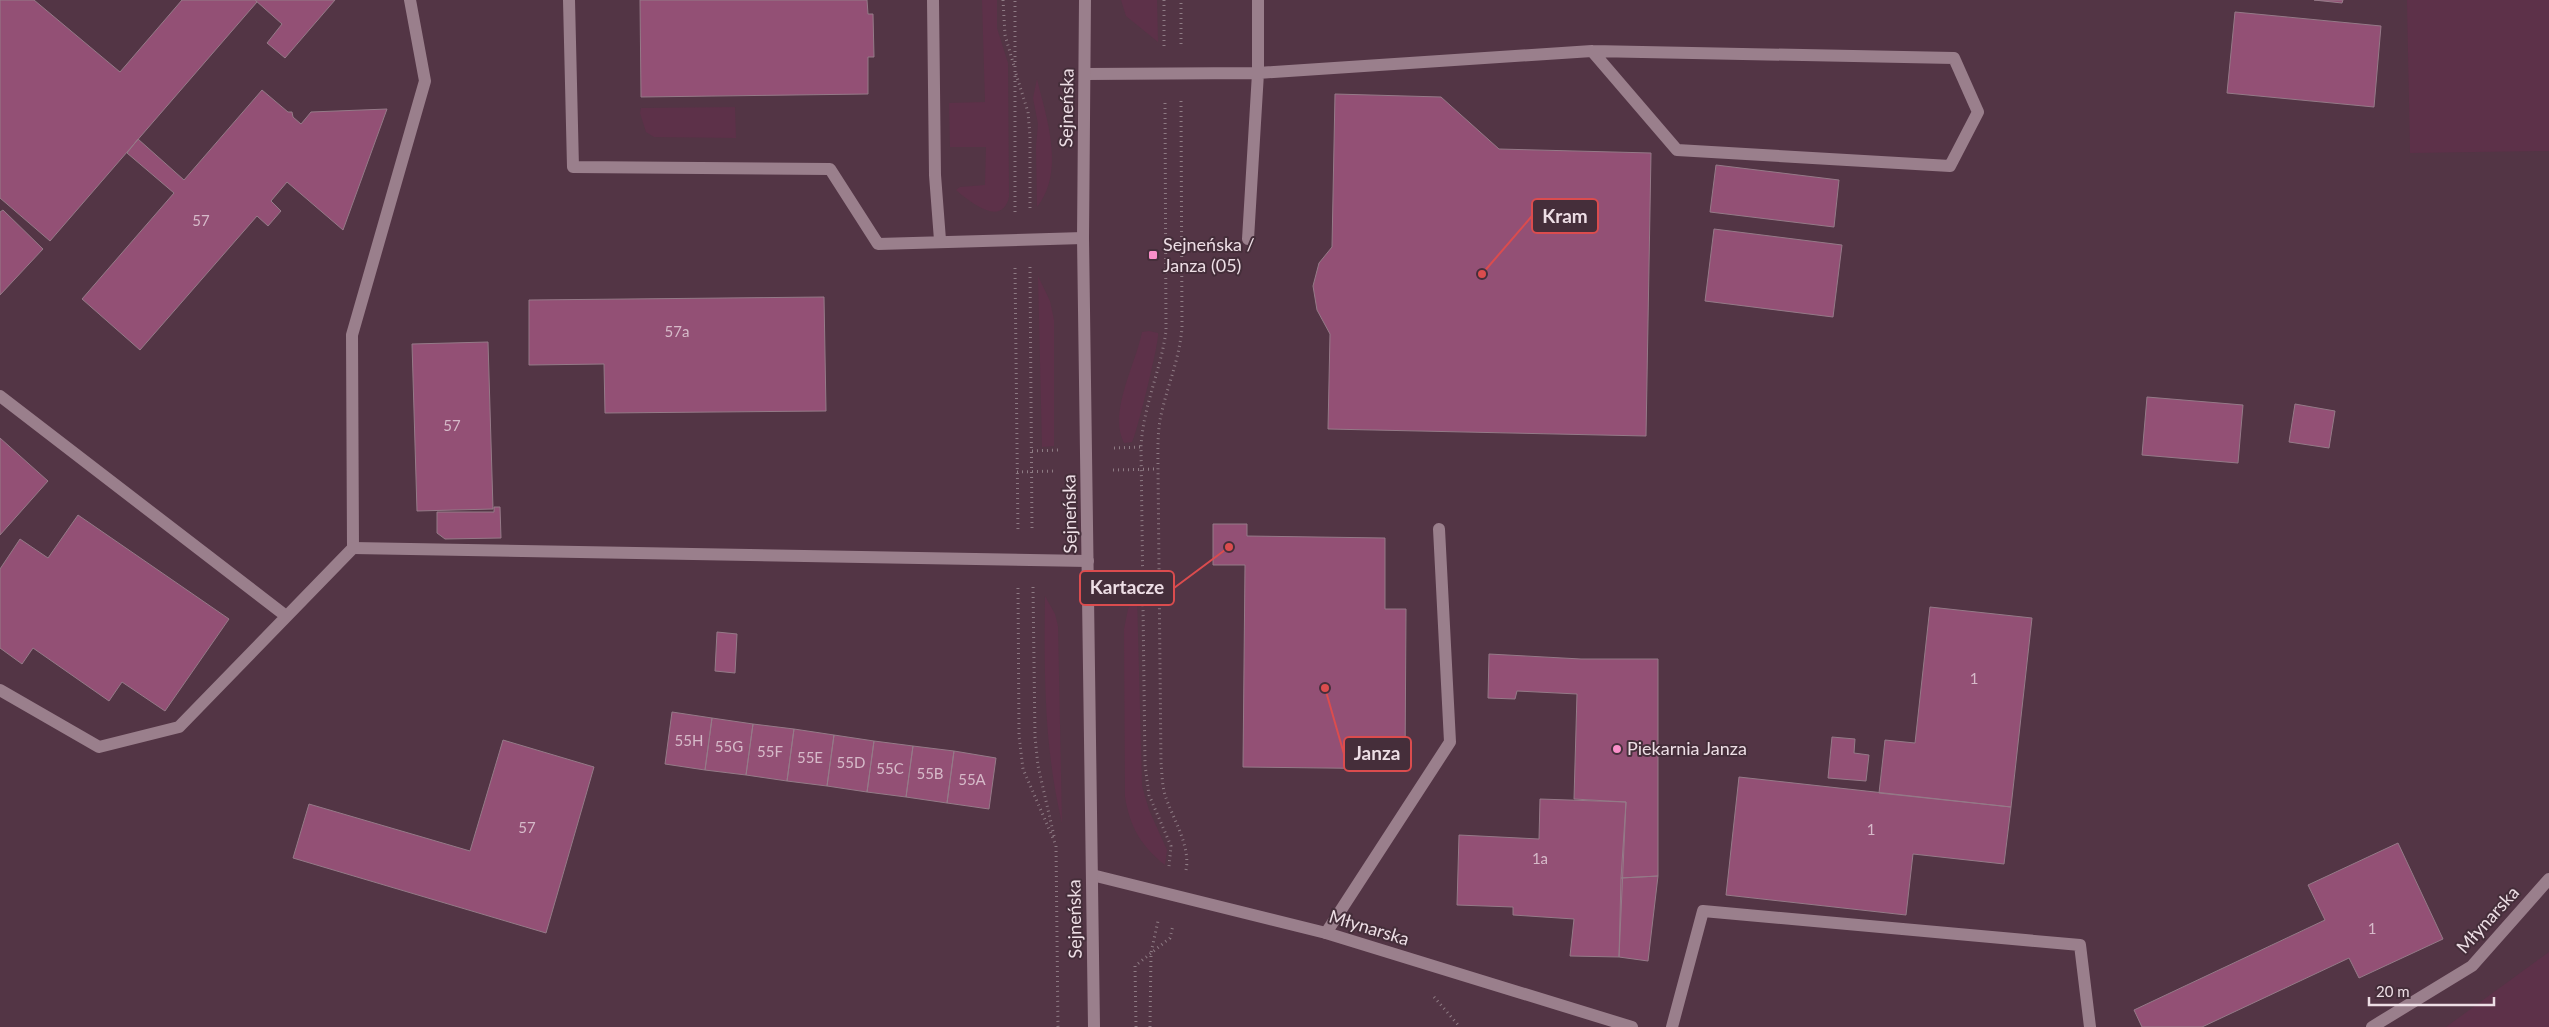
<svg xmlns="http://www.w3.org/2000/svg" width="2549" height="1027" font-family="Lato,sans-serif">
  <style>
    .built { fill: #533545 }
    .green { fill: #5d3149 }
    .building { fill: #935075; stroke: #957a88 }
    .lines { fill: none; stroke-linecap: round; stroke-linejoin: round }
    .path { stroke: #8e7b84; stroke-width: 3; stroke-dasharray: 1 4; stroke-linecap: butt }
    .service { stroke: #9a7f8c; stroke-width: 12 }
    .minor { stroke: #9a7f8c; stroke-width: 12 }
    .tertiary { stroke: #9a7f8c; stroke-width: 12 }
    .poi-dot { fill: #f98fc9; stroke: #452e3a; stroke-width: 2 }
    .labels { text-anchor: middle; stroke-width: 4; stroke-linejoin: round; paint-order: stroke }
    .number-label { font-size: 15px; fill: #d6bac9 }
    .street-label { font-size: 18px; fill: #eddee5; stroke: #452e3a }
    .poi-label { font-size: 18px; fill: #eddee5; stroke: #452e3a; text-anchor: start }
    .leader { fill: none; stroke: #db4c4e; stroke-width: 2 }
    .callout-dot { fill: #db4c4e; stroke: #452e3a; stroke-width: 2 }
    .callout { fill: #452e3a; stroke: #db4c4e; stroke-width: 2 }
    .callout-label { font-size: 19px; text-anchor: middle; font-weight: bold; fill: #eddee5 }
  </style>
  <rect width="100%" height="100%" fill="#452e3a"/>
  <!-- built -->
  <path class="built" d="M 0,0 L 2549,0 L 2549,1027 L 0,1027 Z"/>
  <!-- green -->
  <path class="green" d="M 982,0 L 997,0 L 997,28 L 1008,63 L 1009,197 C 1002,228 970,202 956,190 L 960,187 L 985,185 L 986,147 L 950,147 L 949,103 L 985,102 Z
    M 1121,0 L 1157,0 L 1158,42 L 1126,16 Z
    M 2407,0 L 2549,0 L 2549,151 L 2410,153 Z
    M 1037,79 C 1047,120 1065,171 1037,207 L 1036,147 L 1038,124 L 1033,98 Z
    M 735,107 L 736,138 L 654,137 L 646,132 L 640,113 L 641,108 Z
    M 1038,276 L 1050,301 L 1054,320 L 1054,446 L 1042,447 Z
    M 1149,331 L 1158,333 C 1160,339 1136,437 1132,442 L 1124,443 C 1108,412 1136,364 1142,332 Z
    M 1137,595 L 1142,786 L 1149,810 L 1167,850 L 1165,865 C 1141,846 1130,827 1125,797 L 1124,629 L 1128,609 Z
    M 1045,596 L 1055,614 L 1058,626 L 1062,823 C 1044,748 1044,672 1045,596 Z
    M 2549,952 L 2549,1027 L 2446,1027 Z"/>
  <!-- building -->
  <path class="building" d="M 0,0 L 34,0 L 120,72 L 182,0 L 255,0 L 257,2 L 50,241 L 0,198 Z
    M 255,0 L 335,0 L 285,58 L 267,43 L 282,24 Z
    M 640,0 L 867,0 L 868,14 L 873,14 L 874,57 L 868,57 L 868,94 L 641,97 Z
    M 2314,0 L 2343,0 L 2342,3 Z
    M 2235,12 L 2381,26 L 2374,107 L 2227,93 Z
    M 262,90 L 288,112 L 292,112 L 293,117 L 301,124 L 311,112 L 387,109 L 343,230 L 287,182 L 271,201 L 281,211 L 268,226 L 257,216 L 140,350 L 82,299 L 174,193 L 127,153 L 138,139 L 184,180 Z
    M 1335,94 L 1441,97 L 1499,149 L 1651,153 L 1646,436 L 1328,429 L 1330,334 L 1317,310 L 1313,286 L 1319,263 L 1332,247 Z
    M 1716,165 L 1839,180 L 1834,227 L 1710,212 Z
    M 3,210 L 43,249 L 0,295 L 0,212 Z
    M 1714,229 L 1842,245 L 1833,317 L 1705,301 Z
    M 824,297 L 826,411 L 605,413 L 604,364 L 529,365 L 529,300 Z
    M 488,342 L 493,509 L 417,511 L 412,344 Z
    M 2147,397 L 2243,405 L 2238,463 L 2142,455 Z
    M 2295,404 L 2335,411 L 2329,448 L 2289,442 Z
    M 0,438 L 48,481 L 0,535 Z
    M 494,507 L 500,507 L 501,538 L 445,539 L 437,533 L 437,512 L 494,512 Z
    M 78,515 L 229,619 L 165,711 L 122,682 L 109,701 L 33,648 L 22,664 L 0,648 L 0,569 L 20,539 L 48,558 Z
    M 1213,524 L 1247,524 L 1247,536 L 1385,538 L 1385,609 L 1406,609 L 1405,769 L 1243,767 L 1245,565 L 1213,565 Z
    M 1930,607 L 2032,618 L 2011,807 L 1879,793 L 1885,740 L 1915,743 Z
    M 717,632 L 737,634 L 735,673 L 715,671 Z
    M 1489,654 L 1581,659 L 1658,659 L 1658,876 L 1621,878 L 1626,802 L 1574,799 L 1577,694 L 1517,691 L 1515,699 L 1488,698 Z
    M 672,712 L 712,718 L 705,770 L 665,764 Z
    M 712,718 L 753,724 L 746,775 L 705,770 Z
    M 753,724 L 794,729 L 787,781 L 746,775 Z
    M 794,729 L 834,735 L 827,786 L 787,781 Z
    M 834,735 L 874,741 L 867,792 L 827,786 Z
    M 1832,737 L 1855,739 L 1854,753 L 1869,755 L 1866,781 L 1828,778 Z
    M 503,740 L 594,767 L 546,933 L 293,858 L 309,804 L 470,851 Z
    M 874,741 L 913,746 L 906,797 L 867,792 Z
    M 913,746 L 954,751 L 947,803 L 906,797 Z
    M 954,751 L 996,758 L 989,809 L 947,803 Z
    M 1739,777 L 2011,807 L 2004,864 L 1913,854 L 1906,915 L 1726,895 Z
    M 1540,799 L 1626,802 L 1619,957 L 1570,956 L 1574,919 L 1513,915 L 1513,907 L 1457,905 L 1459,835 L 1539,839 Z
    M 2398,843 L 2443,939 L 2359,978 L 2349,958 L 2202,1027 L 2142,1027 L 2134,1010 L 2325,920 L 2308,885 Z
    M 1658,876 L 1648,961 L 1619,957 L 1621,878 Z"/>
  <g class="lines">
    <!-- path -->
    <path class="path" d="M 1003,0 L 1005,35 L 1014,66
      M 1164,0 L 1164,46
      M 1181,44 L 1181,0
      M 1016,74 L 1028,112 L 1030,136 L 1030,211
      M 1181,101 L 1182,328 C 1179,360 1169,381 1162,411 C 1157,430 1158,449 1158,469 L 1161,763 C 1162,773 1162,785 1165,795 C 1172,817 1191,846 1186,870
      M 1165,103 L 1166,331 C 1161,370 1143,406 1141,447 L 1145,765 L 1149,795 L 1171,846 L 1169,866
      M 1015,212 L 1015,0
      M 1030,267 L 1032,531
      M 1015,268 L 1018,532
      M 1114,448 L 1141,447
      M 1032,451 L 1058,450
      M 1113,470 L 1158,469
      M 1017,472 L 1057,471
      M 1033,587 L 1035,737 L 1038,766 L 1054,836
      M 1018,588 L 1019,736 L 1023,769 L 1056,845 L 1058,1027
      M 1434,997 L 1460,1027
      M 1136,1027 L 1135,966 L 1170,938 L 1173,925
      M 1150,1027 L 1151,953 L 1158,921"/>
    <!-- service -->
    <path class="service" d="M 569,0 L 573,167 L 830,169 L 878,244 L 1083,238
      M 933,0 L 935,175 L 940,240
      M 1085,74 L 1258,73 L 1592,51 L 1954,58 L 1978,112 L 1950,166 L 1677,150 L 1592,51
      M 1248,239 L 1258,73 L 1258,0
      M 0,396 L 286,616
      M 0,690 L 99,747 L 179,727 L 353,548 L 352,335 L 425,81 L 410,0
      M 1326,933 L 1450,742 L 1439,529
      M 1672,1027 L 1703,911 L 2080,945 L 2090,1027"/>
    <!-- minor -->
    <path class="minor" d="M 353,548 L 1088,561
      M 1092,875 L 1326,933 L 1632,1027
      M 2372,1027 L 2472,966 L 2549,879"/>
    <!-- tertiary -->
    <path class="tertiary" d="M 1085,0 L 1083,238 L 1094,1027"/>
  </g>
  <!-- markers -->
  <g class="poi-dot">
    <rect x="1148" y="250" width="10" height="10" rx="2.5"/>
    <circle cx="1617" cy="749" r="5"/>
  </g>
  <g class="labels">
    <!-- number labels -->
    <g class="number-label">
      <text x="201" y="226">57</text>
      <text x="677" y="337">57a</text>
      <text x="452" y="431">57</text>
      <text x="1974" y="684">1</text>
      <text x="689" y="746">55H</text>
      <text x="729" y="752">55G</text>
      <text x="770" y="757">55F</text>
      <text x="810" y="763">55E</text>
      <text x="851" y="768">55D</text>
      <text x="890" y="774">55C</text>
      <text x="930" y="779">55B</text>
      <text x="972" y="785">55A</text>
      <text x="527" y="833">57</text>
      <text x="1871" y="835">1</text>
      <text x="1540" y="864">1a</text>
      <text x="2372" y="934">1</text>
    </g>
    <!-- street labels -->
    <g class="street-label">
      <text transform="translate(1067 108) rotate(-89)" y="6">Sejneńska</text>
      <text transform="translate(1070 514) rotate(-91)" y="6">Sejneńska</text>
      <text transform="translate(1075 919) rotate(-91)" y="6">Sejneńska</text>
      <text transform="translate(2488 920) rotate(-48)" y="6">Młynarska</text>
      <text transform="translate(1369 928) rotate(17)" y="6">Młynarska</text>
    </g>
    <!-- poi labels -->
    <g class="poi-label">
      <text x="1163" y="251">Sejneńska /<tspan x="1163" dy="21">Janza (05)</tspan></text>
      <text x="1627" y="755">Piekarnia Janza</text>
    </g>
  </g>
  <!-- callouts -->
  <path class="leader" d="M1482 274L1532 216M1229 547L1174 588M1325 688L1344 754"/>
  <g class="callout-dot">
    <circle cx="1482" cy="274" r="5"/>
    <circle cx="1229" cy="547" r="5"/>
    <circle cx="1325" cy="688" r="5"/>
  </g>
  <g class="callout">
    <rect x="1532" y="199" width="66" height="34" rx="5"/>
    <rect x="1080" y="571" width="94" height="34" rx="5"/>
    <rect x="1344" y="737" width="67" height="34" rx="5"/>
  </g>
  <g class="callout-label">
    <text x="1565" y="223">Kram</text>
    <text x="1127" y="594">Kartacze</text>
    <text x="1377" y="760">Janza</text>
  </g>
  <!-- scale -->
  <path d="M2369 997v8h125v-8" fill="none" stroke="#eddee5" stroke-width="2.5"/>
  <text x="2376" y="997" font-size="15" fill="#eddee5" stroke="#452e3a" stroke-width="4" paint-order="stroke">20 m</text>
</svg>
